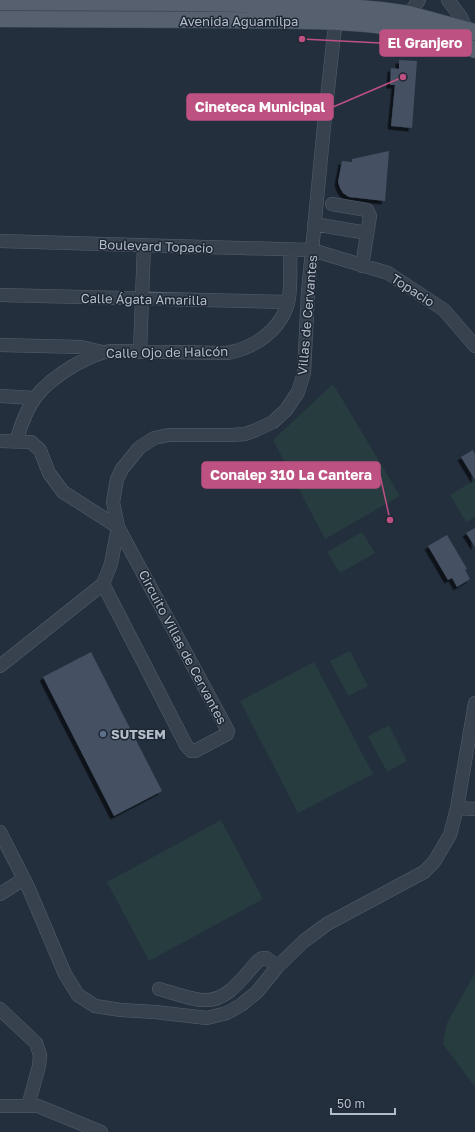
<svg xmlns="http://www.w3.org/2000/svg" width="475" height="1132" font-family="'Golos Text',sans-serif">
  <style>
    .green { fill: #263c3f }
    .building { fill: #455162; filter: url(#shadow) }
    .lines { fill: none; stroke-linecap: round; stroke-linejoin: round }
    .minor-casing { stroke: #565f6c; stroke-width: 14 }
    .major-casing { stroke: #414a57; stroke-width: 17 }
    .minor { stroke: #38414e; stroke-width: 13 }
    .major { stroke: #56606e; stroke-width: 16 }
    .service-dot { fill: #5c6f8a; stroke: #1d2633; stroke-width: 1.5 }
    .labels { text-anchor: middle; stroke-width: 3; stroke-linejoin: round; paint-order: stroke }
    .street-label { font-size: 13px; fill: #b4bcc9; stroke: #1d2633 }
    .poi-label { font-size: 13px; font-weight: bold; fill: #b4bcc9; stroke: #1d2633; text-anchor: start }
    .leader { fill: none; stroke: #bd5182; stroke-width: 1.5 }
    .callout-dot { fill: #bd5182; stroke: #1d2633; stroke-width: 1.5 }
    .callout { fill: #bd5182; stroke: #bd5182; stroke-width: 1.5 }
    .callout-label { font-size: 14px; text-anchor: middle; font-weight: bold; fill: #fff }
  </style>
  <defs>
    <filter id="shadow"><feDropShadow dx="-3.5" dy="3.5" stdDeviation="0" flood-color="#0009"/></filter>
  </defs>
  <rect width="100%" height="100%" fill="#242f3e"/>
  <!-- green -->
  <path class="green" d="M 333,384 L 400,496 L 325,539 L 273,440 Z
    M 475,480 L 475,517 L 466,522 L 450,495 Z
    M 362,532 L 375,553 L 340,573 L 327,552 Z
    M 350,651 L 368,686 L 348,696 L 330,661 Z
    M 314,662 L 373,774 L 298,813 L 240,701 Z
    M 389,725 L 407,761 L 387,772 L 368,736 Z
    M 221,820 L 263,899 L 149,961 L 107,882 Z
    M 475,973 L 475,1087 L 443,1044 L 447,1023 Z"/>
  <!-- building -->
  <path class="building" d="M 399,60 L 417,61 L 412,128 L 391,126 L 395,85 L 390,85 L 391,68 L 399,69 Z
    M 389,151 L 385,201 L 349,197 L 343,193 L 340,188 L 338,182 L 342,161 L 352,162 L 352,159 Z
    M 473,450 L 475,455 L 475,480 L 461,457 Z
    M 475,528 L 475,547 L 466,533 Z
    M 447,535 L 467,569 L 465,570 L 470,579 L 457,587 L 452,578 L 448,580 L 428,546 Z
    M 91,652 L 162,791 L 114,816 L 43,677 Z"/>
  <g class="lines">
    <defs>
      <path id="minor" d="M 448,0 L 460,16 L 467,30
        M 409,14 L 419,0
        M 332,204 L 367,210 L 370,216 L 362,266
        M 314,224 L 367,233
        M 0,241 L 312,250 L 388,273 L 444,310 L 475,346
        M 0,295 L 288,302
        M 0,345 L 81,347 L 102,352
        M 140,352 L 144,245
        M 0,396 L 34,398
        M 0,441 L 31,442 L 40,450 L 49,473 L 63,492 L 118,527 L 228,731 L 227,734 L 195,751 L 191,751 L 186,745 L 103,584
        M 16,442 C 27,403 38,387 73,366 C 86,359 98,352 113,351 L 227,353 C 254,348 280,331 288,303 C 292,287 289,267 291,250
        M 0,666 L 103,584 L 111,564 L 118,527 L 113,502 L 117,479 L 122,469 L 139,448 L 154,438 L 169,435 L 232,435 L 245,434 L 256,430 L 273,422 L 286,410 L 298,392 L 304,373 L 308,292 L 324,126 L 334,34 L 337,22 L 337,14
        M 457,808 L 475,809
        M 0,832 L 28,887 L 65,974 L 78,995 L 95,1006 L 121,1010 L 155,1012 L 207,1018 L 227,1013 L 241,1005 L 257,992 L 278,966 L 304,941 L 327,924 L 424,872 L 434,862 L 450,835 L 457,808 L 475,703
        M 0,894 L 24,879
        M 159,989 C 171,992 192,1000 204,1000 C 227,1002 243,977 257,962 L 262,958 L 266,958 L 278,966
        M 0,1009 L 36,1043 L 40,1055 L 39,1066 L 28,1106
        M 0,1106 L 38,1106 L 101,1132"/>
      <path id="major" d="M 0,2 L 199,3 L 337,6 L 381,10 L 409,14 L 475,32
        M 0,19 C 73,19 145,20 218,20 C 300,21 398,16 475,50"/>
    </defs>
    <!-- minor casing -->
    <use href="#minor" class="minor-casing"/>
    <!-- major casing -->
    <use href="#major" class="major-casing"/>
    <!-- minor -->
    <use href="#minor" class="minor"/>
    <!-- major -->
    <use href="#major" class="major"/>
  </g>
  <!-- markers -->
  <circle class="service-dot" cx="103" cy="734" r="4"/>
  <g class="labels">
    <!-- street labels -->
    <g class="street-label">
      <text x="239" y="26">Avenida Aguamilpa</text>
      <text transform="translate(156 246) rotate(2)" y="5">Boulevard Topacio</text>
      <text transform="translate(413 290) rotate(33)" y="5">Topacio</text>
      <text transform="translate(144 299) rotate(1)" y="5">Calle Ágata Amarilla</text>
      <text transform="translate(307 315) rotate(-85)" y="5">Villas de Cervantes</text>
      <text transform="translate(167 352) rotate(-1)" y="5">Calle Ojo de Halcón</text>
      <text transform="translate(183 647) rotate(62)" y="5">Circuito Villas de Cervantes</text>
    </g>
    <!-- poi labels -->
    <g class="poi-label">
      <text x="111" y="739">SUTSEM</text>
    </g>
  </g>
  <!-- callouts -->
  <path class="leader" d="M302 39L380 43M403 77L333 107M390 520L380 475"/>
  <g class="callout-dot">
    <circle cx="302" cy="39" r="4"/>
    <circle cx="403" cy="77" r="4"/>
    <circle cx="390" cy="520" r="4"/>
  </g>
  <g class="callout">
    <rect x="380" y="30" width="91" height="26" rx="4"/>
    <rect x="187" y="94" width="146" height="26" rx="4"/>
    <rect x="202" y="462" width="178" height="26" rx="4"/>
  </g>
  <g class="callout-label">
    <text x="425" y="48">El Granjero</text>
    <text x="260" y="112">Cineteca Municipal</text>
    <text x="291" y="480">Conalep 310 La Cantera</text>
  </g>
  <!-- scale -->
  <path d="M331 1108v6h64v-6" fill="none" stroke="#b4bcc9" stroke-width="2"/>
  <text x="337" y="1108" font-size="12" fill="#b4bcc9" stroke="#1d2633" stroke-width="3" paint-order="stroke">50 m</text>
</svg>
